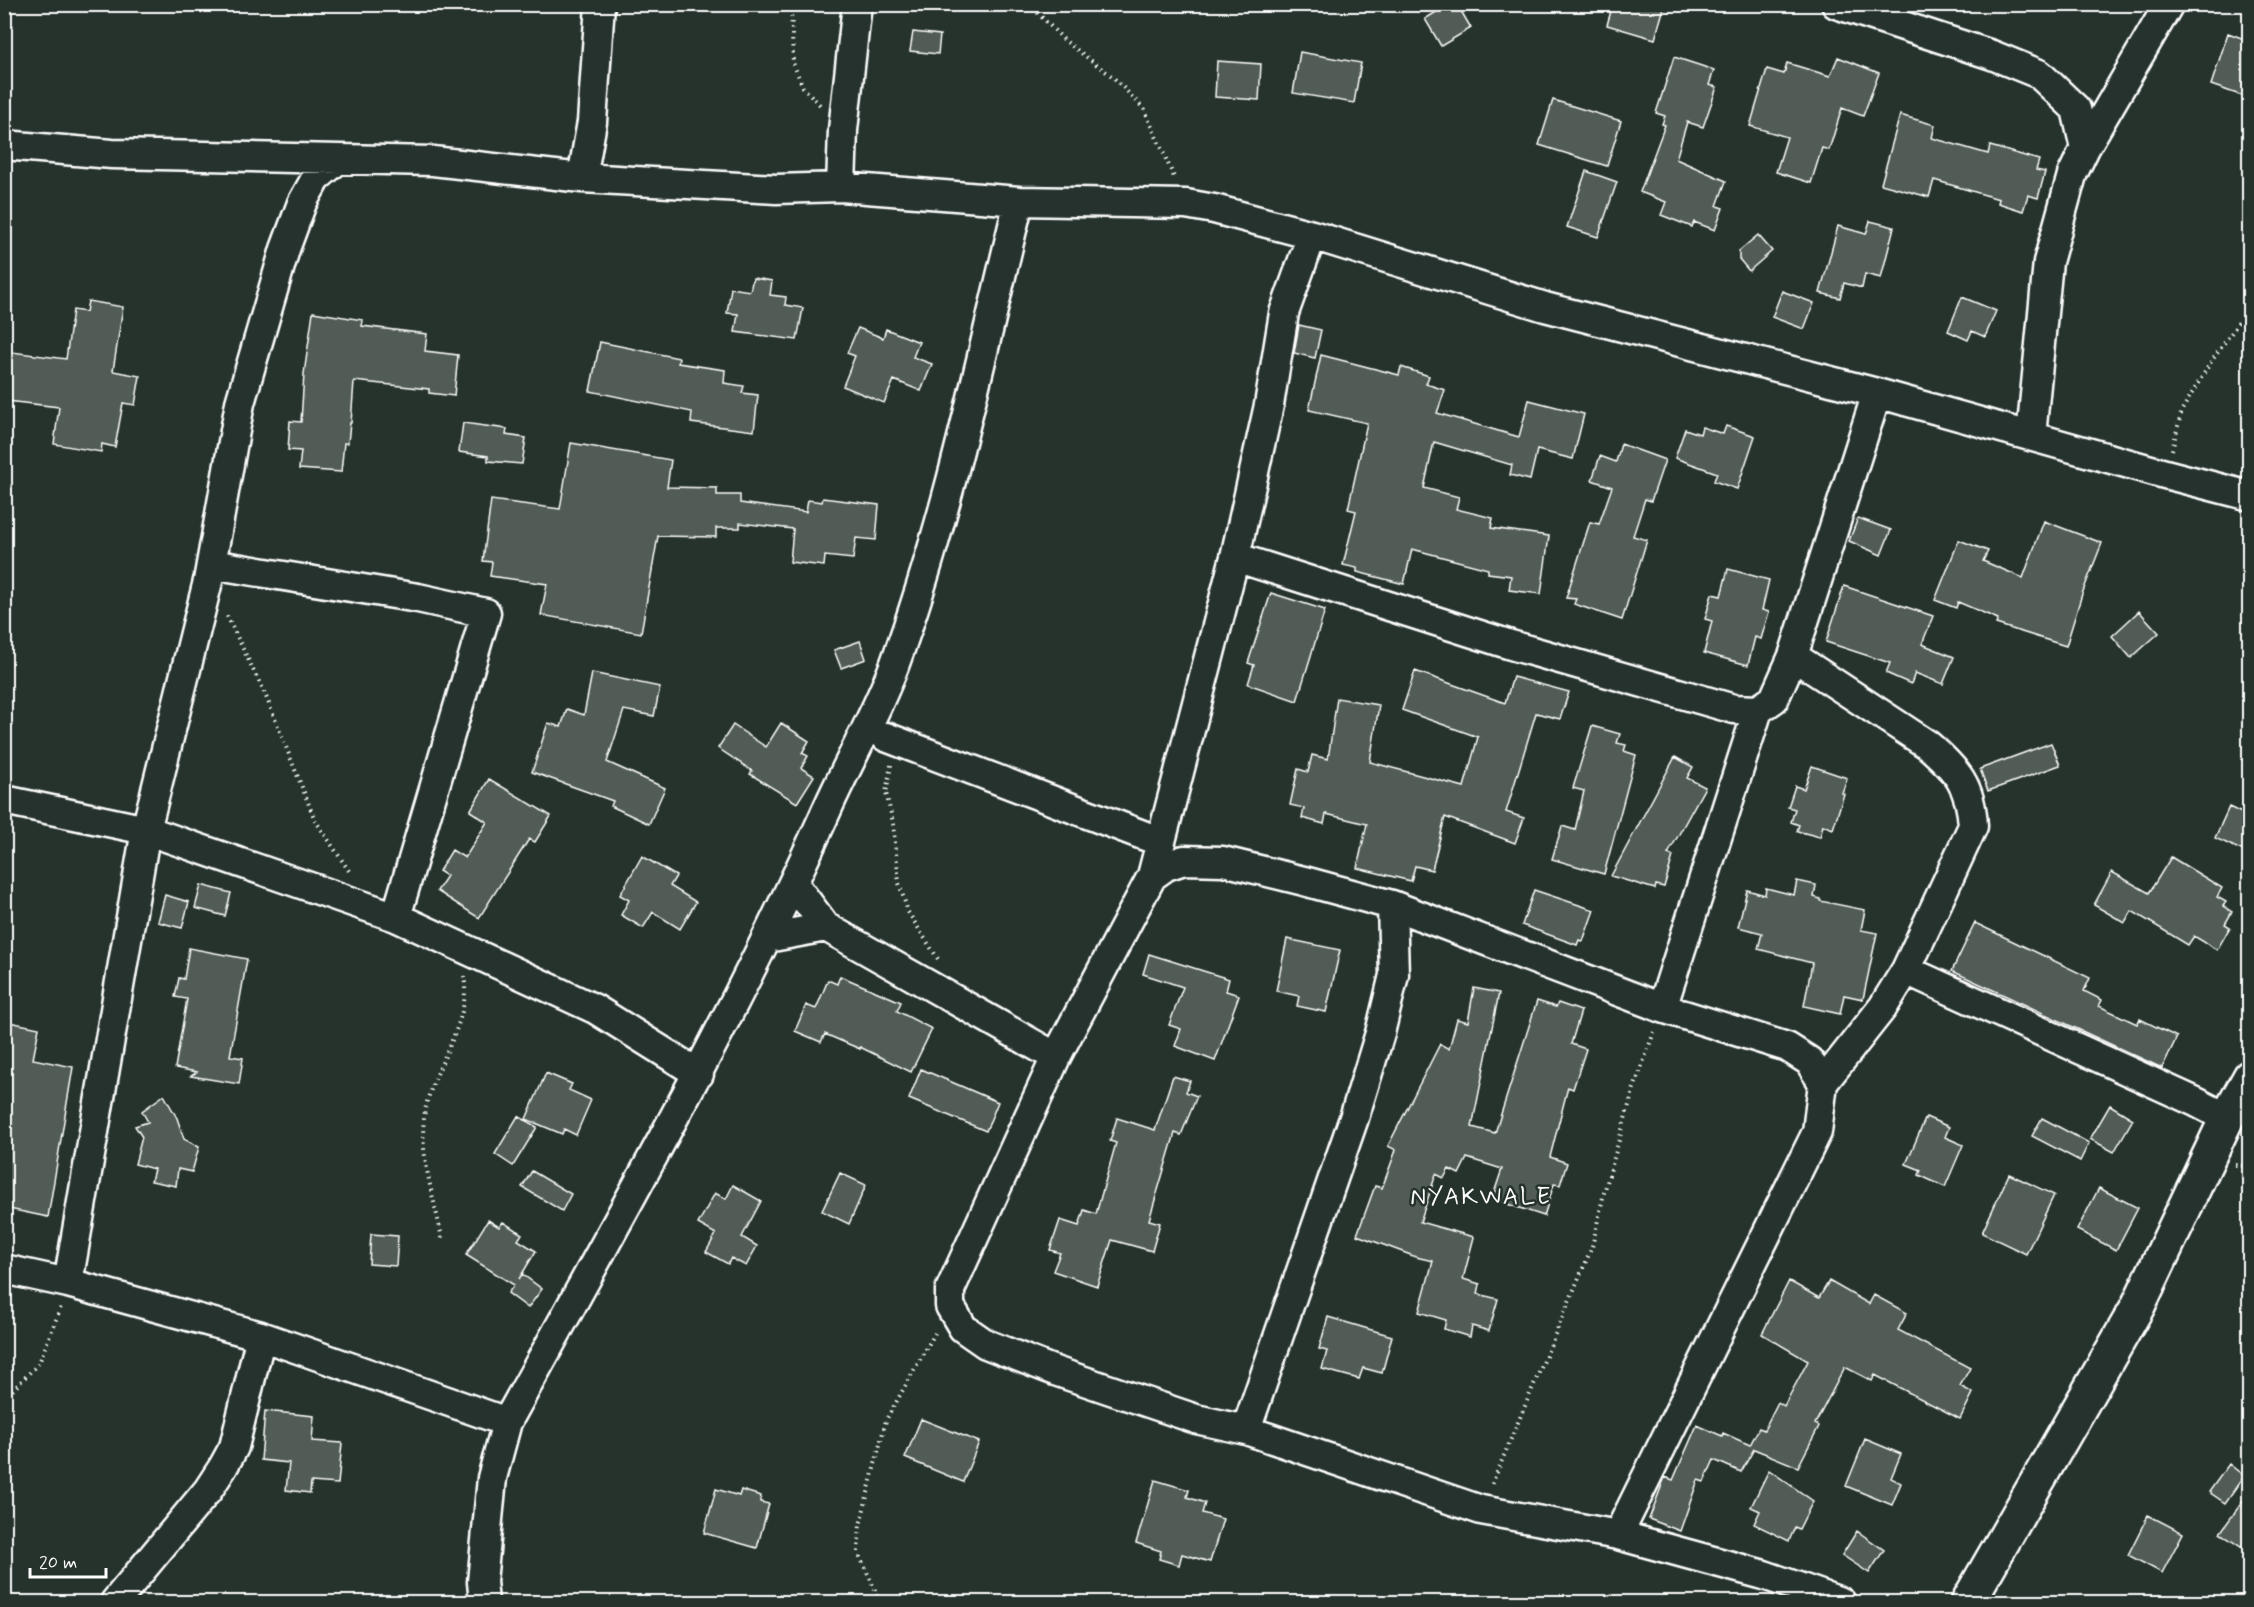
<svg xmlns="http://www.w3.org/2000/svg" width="2254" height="1607" font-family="Mynerve,sans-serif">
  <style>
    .building { fill: #515c57; stroke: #fff; stroke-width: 1.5 }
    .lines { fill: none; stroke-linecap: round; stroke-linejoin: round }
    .minor-casing { stroke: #fff; stroke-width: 33 }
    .tertiary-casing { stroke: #fff; stroke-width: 38 }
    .path { stroke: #fff; stroke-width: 4; stroke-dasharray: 1.5 4.5; stroke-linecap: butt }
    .minor { stroke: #26332d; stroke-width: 28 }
    .tertiary { stroke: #26332d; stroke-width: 33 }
    .labels { text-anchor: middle; stroke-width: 5; stroke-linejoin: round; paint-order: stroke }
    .quarter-label { font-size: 24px; letter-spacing: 1.5px; fill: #fff; stroke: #26332d }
  </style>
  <rect width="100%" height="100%" fill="#26332d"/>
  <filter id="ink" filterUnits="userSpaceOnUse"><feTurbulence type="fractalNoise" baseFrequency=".0167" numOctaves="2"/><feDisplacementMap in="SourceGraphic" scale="12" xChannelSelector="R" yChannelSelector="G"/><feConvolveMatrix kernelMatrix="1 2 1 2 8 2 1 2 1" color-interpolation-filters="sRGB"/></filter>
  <g filter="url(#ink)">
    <!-- building -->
    <path class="building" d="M 1449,4 L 1457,4 L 1471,28 L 1441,46 L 1425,19 Z
      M 1613,4 L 1665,4 L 1655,39 L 1607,25 Z
      M 913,32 L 940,35 L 938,54 L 910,51 Z
      M 2228,33 L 2250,41 L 2250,77 L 2243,96 L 2211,85 Z
      M 1300,52 L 1361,63 L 1354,103 L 1293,93 Z
      M 1674,57 L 1714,70 L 1709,85 L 1717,87 L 1703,127 L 1687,122 L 1676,159 L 1726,181 L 1717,206 L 1723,208 L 1715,230 L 1694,222 L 1692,227 L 1661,215 L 1666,202 L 1640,192 L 1665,125 L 1662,124 L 1665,116 L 1656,113 Z
      M 1838,57 L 1879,73 L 1863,116 L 1842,108 L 1829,150 L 1822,148 L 1811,183 L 1776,172 L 1787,137 L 1750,126 L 1767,69 L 1784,74 L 1787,63 L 1830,76 Z
      M 1217,61 L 1261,64 L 1259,100 L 1215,97 Z
      M 1553,100 L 1621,121 L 1607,166 L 1539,145 Z
      M 1900,115 L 1935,125 L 1932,138 L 1988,154 L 1990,146 L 2039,160 L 2036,170 L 2045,172 L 2038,198 L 2028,195 L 2023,211 L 1998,203 L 1999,199 L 1934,180 L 1929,197 L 1881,184 Z
      M 1586,171 L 1617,182 L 1598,237 L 1567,227 Z
      M 1870,221 L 1894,227 L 1881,278 L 1865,274 L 1862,288 L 1844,283 L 1840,298 L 1820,293 L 1838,226 L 1866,234 Z
      M 1758,235 L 1772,251 L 1749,271 L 1739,259 L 1739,251 Z
      M 753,278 L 772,281 L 770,295 L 786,297 L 785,305 L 803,308 L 797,340 L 735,332 L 738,314 L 727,313 L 731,288 L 750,291 Z
      M 1782,291 L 1814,303 L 1804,329 L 1772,317 Z
      M 1962,297 L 1996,311 L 1985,337 L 1972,331 L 1968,340 L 1948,331 Z
      M 88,301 L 123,307 L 113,371 L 140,376 L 135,405 L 123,403 L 115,447 L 102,444 L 101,452 L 54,444 L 59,407 L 7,401 L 12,352 L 66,359 L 73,310 L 86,312 Z
      M 313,312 L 363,320 L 362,326 L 427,334 L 425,351 L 458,355 L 454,396 L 429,393 L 429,389 L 354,381 L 351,423 L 350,423 L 348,443 L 344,443 L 341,472 L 299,469 L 301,451 L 288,450 L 290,421 L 301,422 L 304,374 Z
      M 1299,325 L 1321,330 L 1315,358 L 1294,353 Z
      M 858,328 L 883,338 L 886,329 L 919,342 L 913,357 L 932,364 L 921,391 L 894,380 L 884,403 L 843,386 L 855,356 L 847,353 Z
      M 600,342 L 679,358 L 678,363 L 725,370 L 724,383 L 744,386 L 742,393 L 758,395 L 754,431 L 691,423 L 692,412 L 590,391 Z
      M 1321,355 L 1399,375 L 1401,367 L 1429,376 L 1426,384 L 1445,390 L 1437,413 L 1519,437 L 1529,400 L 1584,414 L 1573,459 L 1537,450 L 1530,480 L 1510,475 L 1512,465 L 1434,442 L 1424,488 L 1459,497 L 1456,509 L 1493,518 L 1491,528 L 1549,536 L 1541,594 L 1509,590 L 1511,576 L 1488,573 L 1488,569 L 1412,549 L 1404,584 L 1357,572 L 1357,568 L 1343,565 L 1356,511 L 1348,509 L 1367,423 L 1309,410 Z
      M 463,423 L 507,429 L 506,435 L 526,438 L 522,464 L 488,461 L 488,456 L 459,452 Z
      M 1726,426 L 1755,436 L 1737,489 L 1714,481 L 1717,473 L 1675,458 L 1685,429 L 1700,434 L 1702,427 L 1723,434 Z
      M 571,443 L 671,460 L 667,487 L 717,488 L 717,495 L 740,495 L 740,503 L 806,512 L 808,500 L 822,502 L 823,498 L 879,505 L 876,540 L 856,538 L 853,559 L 825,556 L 824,566 L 790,562 L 793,529 L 740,523 L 740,528 L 716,528 L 716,537 L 658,536 L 641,633 L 541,615 L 547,584 L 490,576 L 492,562 L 483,561 L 491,500 L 560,509 Z
      M 1621,444 L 1665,460 L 1651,501 L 1645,499 L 1633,536 L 1647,540 L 1622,620 L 1574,604 L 1576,599 L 1566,598 L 1590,522 L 1599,524 L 1612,487 L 1592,480 L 1600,456 L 1616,462 Z
      M 1858,518 L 1891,530 L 1881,555 L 1849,541 Z
      M 2044,521 L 2102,543 L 2082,594 L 2066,646 L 1996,624 L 1998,619 L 1958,602 L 1956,608 L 1935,600 L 1959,540 L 1988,551 L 1983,561 L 2023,578 Z
      M 1728,569 L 1769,580 L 1762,610 L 1769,612 L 1761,639 L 1755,637 L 1748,665 L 1704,653 L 1712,621 L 1705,619 L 1712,594 L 1721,596 Z
      M 1844,586 L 1933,616 L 1922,644 L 1954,657 L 1943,684 L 1915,673 L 1911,684 L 1886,673 L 1890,663 L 1826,642 Z
      M 1271,593 L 1325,610 L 1297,701 L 1248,684 L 1254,665 L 1248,663 Z
      M 2139,611 L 2159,633 L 2131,658 L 2112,636 Z
      M 860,641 L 866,659 L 841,668 L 834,650 Z
      M 1415,671 L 1505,703 L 1513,677 L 1569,692 L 1560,719 L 1536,713 L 1506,812 L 1524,818 L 1515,843 L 1445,817 L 1432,870 L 1415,866 L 1411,881 L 1357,868 L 1367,824 L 1326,814 L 1324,824 L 1302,818 L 1304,808 L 1290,805 L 1298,769 L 1308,772 L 1312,755 L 1328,759 L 1337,698 L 1379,705 L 1370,762 L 1464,787 L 1478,737 L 1402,710 Z
      M 592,673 L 660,687 L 654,716 L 624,710 L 607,762 L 665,788 L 649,824 L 611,806 L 613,801 L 532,772 L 548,723 L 561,727 L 567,709 L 584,715 Z
      M 781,723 L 809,741 L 802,753 L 808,756 L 801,768 L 814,776 L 797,803 L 750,774 L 752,771 L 718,748 L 733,725 L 766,747 Z
      M 1592,726 L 1620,734 L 1617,743 L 1626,745 L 1624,751 L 1636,755 L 1604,874 L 1552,859 L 1562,826 L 1575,830 L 1584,791 L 1573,788 Z
      M 2051,743 L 2060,765 L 1988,791 L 1980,769 Z
      M 1675,757 L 1693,767 L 1687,778 L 1705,787 L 1668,854 L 1673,856 L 1664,887 L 1656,885 L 1655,889 L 1611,876 Z
      M 1812,766 L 1847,778 L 1842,793 L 1844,794 L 1833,829 L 1823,825 L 1820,837 L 1797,831 L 1799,825 L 1791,822 L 1795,809 L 1788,807 L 1795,786 L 1804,789 Z
      M 489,779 L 551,816 L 535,842 L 529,839 L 479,918 L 437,891 L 447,876 L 439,871 L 452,850 L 465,858 L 487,822 L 470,811 Z
      M 2229,807 L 2250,817 L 2250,854 L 2215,838 Z
      M 642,856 L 676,876 L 670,886 L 696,902 L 680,929 L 653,912 L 643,928 L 621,915 L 629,900 L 620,895 Z
      M 2171,857 L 2222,888 L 2217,897 L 2226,902 L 2223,906 L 2232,912 L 2225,924 L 2230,927 L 2217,950 L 2194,936 L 2188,945 L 2132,911 L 2125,923 L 2094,905 L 2112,872 L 2149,893 Z
      M 1797,881 L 1816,885 L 1814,897 L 1820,899 L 1820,901 L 1865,910 L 1861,930 L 1877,933 L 1863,999 L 1844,995 L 1840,1014 L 1804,1006 L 1812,963 L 1758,949 L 1762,933 L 1738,927 L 1747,890 L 1765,895 L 1766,888 L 1794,895 Z
      M 201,885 L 231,893 L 225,916 L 195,908 Z
      M 1534,890 L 1594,910 L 1583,941 L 1579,940 L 1577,945 L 1522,925 Z
      M 165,895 L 189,902 L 182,928 L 158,922 Z
      M 1975,923 L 2090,978 L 2084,991 L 2102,1000 L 2099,1006 L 2137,1024 L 2140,1019 L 2177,1037 L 2162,1068 L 1952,971 Z
      M 1287,939 L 1340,950 L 1326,1012 L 1297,1006 L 1299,996 L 1276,991 Z
      M 189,948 L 247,959 L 230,1056 L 243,1058 L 239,1084 L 191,1076 L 197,1072 L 175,1068 L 187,999 L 175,997 L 179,978 L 184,979 Z
      M 1149,954 L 1229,979 L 1226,991 L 1239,995 L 1215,1061 L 1175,1046 L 1181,1029 L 1169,1025 L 1183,987 L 1143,974 Z
      M 840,976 L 901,1002 L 897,1011 L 932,1029 L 911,1072 L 860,1047 L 860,1049 L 825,1034 L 821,1042 L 795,1031 L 806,1005 L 816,1009 L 828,980 L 837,984 Z
      M 1474,988 L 1499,993 L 1472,1127 L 1495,1133 L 1537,1001 L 1556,1007 L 1558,1003 L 1581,1011 L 1571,1044 L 1586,1049 L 1573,1089 L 1568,1087 L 1550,1157 L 1567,1163 L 1560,1185 L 1554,1184 L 1544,1216 L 1492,1199 L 1502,1169 L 1467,1158 L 1459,1174 L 1449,1169 L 1444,1178 L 1436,1174 L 1420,1222 L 1474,1237 L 1463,1279 L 1480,1284 L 1478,1294 L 1498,1299 L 1489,1331 L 1472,1326 L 1470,1337 L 1444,1329 L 1446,1320 L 1419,1312 L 1433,1261 L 1416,1257 L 1357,1235 L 1375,1186 L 1382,1188 L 1396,1150 L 1388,1146 L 1440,1044 L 1449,1049 L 1457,1019 L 1468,1022 Z
      M 4,1021 L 39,1028 L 33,1059 L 73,1067 L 48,1217 L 4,1208 Z
      M 921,1069 L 998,1102 L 986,1131 L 909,1099 Z
      M 546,1073 L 572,1084 L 569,1090 L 591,1100 L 576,1135 L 564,1129 L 562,1134 L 526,1119 Z
      M 1173,1076 L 1190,1081 L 1186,1092 L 1197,1096 L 1181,1135 L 1175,1133 L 1149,1220 L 1160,1223 L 1152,1251 L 1112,1240 L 1097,1286 L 1053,1271 L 1060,1253 L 1050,1250 L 1060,1220 L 1079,1226 L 1084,1210 L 1096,1214 L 1116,1143 L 1110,1141 L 1117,1118 L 1155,1130 Z
      M 164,1095 L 177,1118 L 184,1139 L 199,1147 L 192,1172 L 178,1169 L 176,1186 L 151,1181 L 154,1169 L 135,1164 L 142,1137 L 135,1126 L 148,1122 L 142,1111 Z
      M 2110,1105 L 2133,1119 L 2114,1152 L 2090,1139 Z
      M 518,1116 L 537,1127 L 513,1166 L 495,1154 Z
      M 1926,1117 L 1949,1127 L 1945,1137 L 1963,1145 L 1945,1187 L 1919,1175 L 1921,1170 L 1906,1164 Z
      M 2042,1118 L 2089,1143 L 2080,1161 L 2032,1136 Z
      M 532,1171 L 571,1194 L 562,1211 L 522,1187 Z
      M 840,1173 L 866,1185 L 849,1224 L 822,1211 Z
      M 2009,1174 L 2054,1195 L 2026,1254 L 1982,1233 Z
      M 733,1185 L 761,1201 L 742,1237 L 757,1246 L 746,1266 L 731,1258 L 728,1264 L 706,1252 L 716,1234 L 698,1224 L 715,1193 L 726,1199 Z
      M 2099,1188 L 2138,1208 L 2116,1250 L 2077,1230 Z
      M 488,1220 L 499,1227 L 503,1222 L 522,1234 L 518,1240 L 536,1251 L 519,1279 L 522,1274 L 542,1289 L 528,1308 L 508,1293 L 514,1285 L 466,1255 Z
      M 371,1234 L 398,1236 L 396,1266 L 369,1264 Z
      M 1789,1281 L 1819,1298 L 1829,1281 L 1869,1304 L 1874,1295 L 1907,1313 L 1898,1330 L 1970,1368 L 1960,1386 L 1973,1393 L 1960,1419 L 1875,1375 L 1872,1381 L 1845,1367 L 1815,1424 L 1819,1426 L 1798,1467 L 1754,1449 L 1741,1472 L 1714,1460 L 1704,1482 L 1698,1480 L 1680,1531 L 1649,1519 L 1665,1477 L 1673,1480 L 1697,1425 L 1722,1436 L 1723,1433 L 1750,1445 L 1759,1428 L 1764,1430 L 1778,1402 L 1784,1406 L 1808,1361 L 1762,1334 Z
      M 1328,1317 L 1392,1336 L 1382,1373 L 1363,1368 L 1359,1379 L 1322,1369 L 1327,1351 L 1319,1349 Z
      M 265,1411 L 314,1416 L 312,1441 L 342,1443 L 338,1484 L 311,1482 L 310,1493 L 286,1490 L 289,1463 L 261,1460 Z
      M 921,1419 L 979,1442 L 963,1482 L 905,1458 Z
      M 1865,1439 L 1901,1454 L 1891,1478 L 1901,1483 L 1892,1505 L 1846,1486 Z
      M 2229,1464 L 2244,1476 L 2225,1503 L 2209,1492 Z
      M 1769,1470 L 1813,1501 L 1799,1529 L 1795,1527 L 1789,1541 L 1754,1524 L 1760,1511 L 1751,1507 Z
      M 1155,1480 L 1189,1490 L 1187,1497 L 1205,1503 L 1202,1513 L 1223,1519 L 1210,1562 L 1182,1554 L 1179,1565 L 1159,1559 L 1161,1551 L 1136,1543 Z
      M 716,1489 L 739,1496 L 741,1490 L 761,1496 L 760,1502 L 769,1504 L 757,1548 L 704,1533 Z
      M 2250,1491 L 2250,1553 L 2220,1533 Z
      M 2148,1515 L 2183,1533 L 2162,1573 L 2128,1555 Z
      M 1857,1531 L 1884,1550 L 1869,1573 L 1842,1555 Z"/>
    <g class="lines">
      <defs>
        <path id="minor" d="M 600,4 L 592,122 L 582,178 L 776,189 L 841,187 L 1019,201 L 1186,204 L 1214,209 L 1312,235 L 1545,307 L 1877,393 L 2165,474 L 2250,496
          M 1836,4 L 1992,55 L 2039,74 L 2076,109 L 2085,148 L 2072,175 L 2048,262 L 2031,436
          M 4,145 L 112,154 L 433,161 L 582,178
          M 2085,148 L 2169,4
          M 841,187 L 843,130 L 857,4
          M 1235,557 L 1511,645 L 1734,709 L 1758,710 L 1774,699 L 1793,656 L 1877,393
          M 211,564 L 418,598 L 486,613 L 396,917
          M 1793,656 L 1928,745 C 1957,770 1971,786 1973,826 L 1906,970 L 1883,1007 L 1823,1083
          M 886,737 L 1161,842
          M 4,800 L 146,830 L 396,917 L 595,1009 L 699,1074
          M 1152,876 L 1235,557 L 1269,405 L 1284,313 L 1312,235
          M 794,884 L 826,927 L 1056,1057
          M 767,938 L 826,927
          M 1906,970 L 2196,1102 L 2227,1118
          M 1662,1008 L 1758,710
          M 4,1269 L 68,1283 L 261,1336 L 507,1422
          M 68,1283 L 146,830 L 208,581 L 240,403 L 285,249 L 302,203 L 316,178 L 337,160
          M 1246,1430 L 1354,1118 L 1380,1033 L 1394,975 L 1392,905
          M 1618,1535 L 1817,1132 L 1823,1083 L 1809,1061 L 1787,1047 L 1662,1008 L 1392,905 L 1304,881 L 1223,861 L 1184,860 L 1166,866 L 1152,876 L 1056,1057 L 950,1290 L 950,1306 L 963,1328 L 986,1344 L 1055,1371 L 1196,1419 L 1246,1430 L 1481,1510 L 1618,1535 L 1764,1575 L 1841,1602
          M 115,1602 L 208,1490 L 223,1467 L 234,1447 L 261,1336
          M 484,1602 L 482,1582 L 492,1478 L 507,1422 C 619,1219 734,1017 829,805 C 850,759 876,714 894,666 C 949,515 981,356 1019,201"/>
        <path id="tertiary" d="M 1968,1602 L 2138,1306 L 2227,1118 L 2250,1077"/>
      </defs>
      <!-- minor casing -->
      <use href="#minor" class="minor-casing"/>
      <!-- tertiary casing -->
      <use href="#tertiary" class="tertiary-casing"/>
      <!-- path -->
      <path class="path" d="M 791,4 L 793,63 L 803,87 L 820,105
        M 1029,4 L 1064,40 L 1113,77 L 1144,109 L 1174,177
        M 2172,450 L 2182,410 L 2209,365 L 2250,306
        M 227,616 L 265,694 L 315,820 L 349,871
        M 891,765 L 886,793 L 893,822 L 899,883 L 908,912 L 938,959
        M 2235,1165 L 2250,1166
        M 442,1238 C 434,1197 418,1152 425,1111 C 433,1067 472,1021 464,976
        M 4,1399 L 39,1363 L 61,1307
        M 1492,1484 L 1592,1247 L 1604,1193 L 1633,1091 L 1654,1032
        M 878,1602 L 875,1590 L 858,1552 L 860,1525 L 886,1420 L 935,1333"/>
      <!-- minor -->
      <use href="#minor" class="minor"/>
      <!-- tertiary -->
      <use href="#tertiary" class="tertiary"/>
    </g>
  </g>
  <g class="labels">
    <!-- quarter labels -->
    <g class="quarter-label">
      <text x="1481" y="1204">NYAKWALE</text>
    </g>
  </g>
  <!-- margin -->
  <rect width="2254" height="1607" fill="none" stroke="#26332d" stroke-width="24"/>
  <rect x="12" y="12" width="2230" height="1583" fill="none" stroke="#fff" stroke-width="2" filter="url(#ink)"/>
  <!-- scale -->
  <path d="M30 1568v9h76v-9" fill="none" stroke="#ffffff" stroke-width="3"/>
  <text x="39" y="1568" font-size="18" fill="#ffffff" stroke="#26332d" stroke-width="4.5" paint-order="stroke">20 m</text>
</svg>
